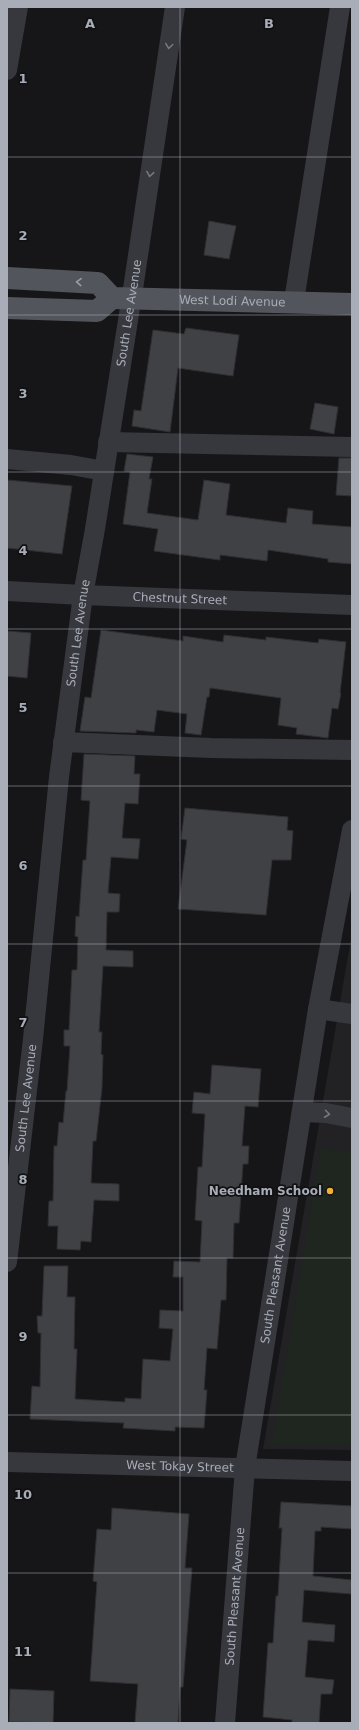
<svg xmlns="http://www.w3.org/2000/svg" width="359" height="1730" font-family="'DejaVu Sans',sans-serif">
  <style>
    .built { fill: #222225 }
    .green { fill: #1e261f }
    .building { fill: #404145; stroke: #303034 }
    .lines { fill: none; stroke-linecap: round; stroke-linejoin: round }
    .minor { stroke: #37383d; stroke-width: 20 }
    .major { stroke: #53555c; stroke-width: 22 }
    .oneway { stroke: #757881 }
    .oneway2 { stroke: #979ba6 }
    .grid { fill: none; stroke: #a8adb8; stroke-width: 1; stroke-opacity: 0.55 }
    .poi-dot { fill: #f2b134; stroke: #111113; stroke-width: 1.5 }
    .labels { text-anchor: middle; stroke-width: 3.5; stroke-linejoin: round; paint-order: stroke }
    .street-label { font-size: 12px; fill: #a8adb8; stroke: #111113 }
    .poi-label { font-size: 12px; font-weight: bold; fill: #a8adb8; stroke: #111113; text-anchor: end }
    .grid-label { font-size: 13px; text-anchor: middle; font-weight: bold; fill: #a8adb8; stroke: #111113; stroke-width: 3.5; stroke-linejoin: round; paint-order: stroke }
  </style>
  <rect width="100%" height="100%" fill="#161618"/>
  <!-- built -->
  <path class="built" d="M 352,933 L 352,1450 L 263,1449 Z"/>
  <!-- green -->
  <path class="green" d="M 321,1148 L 352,1153 L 352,1446 L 272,1445 Z"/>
  <!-- building -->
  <path class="building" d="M 209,221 L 236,226 L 229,259 L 204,255 Z
    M 186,328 L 239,335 L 233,376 L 178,368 L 170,432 L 132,426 L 134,410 L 141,411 L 153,330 L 184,334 Z
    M 315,403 L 338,407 L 334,434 L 310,429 Z
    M 127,454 L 153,457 L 149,479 L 152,479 L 147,513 L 198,520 L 204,480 L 230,484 L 226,515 L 286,523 L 288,508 L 313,511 L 312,524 L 352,527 L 352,564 L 328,562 L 328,559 L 268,550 L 267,561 L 220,555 L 220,560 L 154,551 L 158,529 L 123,524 L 130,472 L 124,471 Z
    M 339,458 L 352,458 L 352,496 L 336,495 Z
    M 7,480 L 72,486 L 62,554 L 7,548 Z
    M 101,630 L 183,641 L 183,636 L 223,642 L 224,635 L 266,640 L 266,637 L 318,643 L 319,639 L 346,642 L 340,693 L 341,693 L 338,709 L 332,708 L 328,738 L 296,734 L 297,728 L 278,725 L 281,698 L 210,688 L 209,697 L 207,697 L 201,735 L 185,733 L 187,714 L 157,710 L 154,732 L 136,730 L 136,733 L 80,731 L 85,697 L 91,698 Z
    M 7,631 L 31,633 L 27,678 L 7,676 Z
    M 84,754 L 135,756 L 134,774 L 140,774 L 138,804 L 125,803 L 122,838 L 140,839 L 138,859 L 111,857 L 108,893 L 120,894 L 119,912 L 107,912 L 106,950 L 133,951 L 133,967 L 103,966 L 99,1032 L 102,1032 L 101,1054 L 103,1055 L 102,1088 L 96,1141 L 93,1141 L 91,1183 L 119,1184 L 119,1201 L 94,1200 L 91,1242 L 81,1241 L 80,1250 L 57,1249 L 58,1226 L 48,1226 L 49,1201 L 53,1201 L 54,1146 L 57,1146 L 59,1122 L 63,1123 L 66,1091 L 67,1091 L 70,1046 L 64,1046 L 64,1030 L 69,1030 L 72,970 L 77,970 L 78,937 L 75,936 L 76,916 L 79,917 L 83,860 L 86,860 L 90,801 L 81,800 Z
    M 185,808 L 288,817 L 287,830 L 293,831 L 291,860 L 272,860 L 266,915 L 178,909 L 187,840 L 181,839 Z
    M 212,1065 L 261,1069 L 258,1107 L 245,1106 L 242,1146 L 249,1146 L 248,1164 L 243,1164 L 239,1223 L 234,1223 L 233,1258 L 227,1258 L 226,1300 L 221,1300 L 217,1349 L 207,1348 L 204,1390 L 207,1390 L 204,1428 L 175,1427 L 175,1431 L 123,1428 L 124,1423 L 30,1419 L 32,1386 L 40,1387 L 41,1333 L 38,1333 L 37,1316 L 42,1316 L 44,1266 L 68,1266 L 67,1297 L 75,1297 L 74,1349 L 77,1349 L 75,1399 L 125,1402 L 125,1398 L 141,1399 L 143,1359 L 170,1361 L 173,1329 L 159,1328 L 160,1310 L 183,1311 L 183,1277 L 173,1277 L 174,1261 L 200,1262 L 202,1221 L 195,1220 L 198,1167 L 202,1167 L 205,1114 L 192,1113 L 194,1092 L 210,1094 Z
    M 281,1502 L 352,1506 L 352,1529 L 321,1527 L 321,1531 L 315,1531 L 313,1575 L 313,1576 L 352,1580 L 351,1594 L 304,1590 L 302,1622 L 335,1625 L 334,1642 L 308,1640 L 305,1677 L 334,1680 L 332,1694 L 321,1694 L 319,1723 L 292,1723 L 292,1720 L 263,1717 L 268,1643 L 273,1643 L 276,1596 L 278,1596 L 282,1528 L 279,1528 Z
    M 112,1508 L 189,1514 L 185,1568 L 192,1568 L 183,1687 L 180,1687 L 178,1723 L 135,1723 L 138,1684 L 90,1681 L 97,1582 L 93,1581 L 97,1529 L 111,1530 Z
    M 10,1689 L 54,1691 L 53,1723 L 9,1722 Z"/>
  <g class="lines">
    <!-- minor -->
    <g class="minor">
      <path d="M 7,70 L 18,7"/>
      <path d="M 294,301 L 340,7"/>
      <path d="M 108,442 L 352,447"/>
      <path d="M 7,459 L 71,465 L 104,471"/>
      <path id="s1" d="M 7,591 L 83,595 L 352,605"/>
      <path d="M 63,742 L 211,748 L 352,750"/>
      <path d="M 318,1009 L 352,1014"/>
      <path d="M 302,1112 L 326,1113 L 352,1118"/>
      <path id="s2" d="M 7,1262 L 33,1039 L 59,777 L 83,595 L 95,529 L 133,289 L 175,7"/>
      <path id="s3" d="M 7,1462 L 352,1471"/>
      <path id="s4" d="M 225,1723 L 245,1468 L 318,1009 L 352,830"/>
    </g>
    <!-- major -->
    <g class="major">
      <path id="s5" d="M 7,278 L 98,283 L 112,298 L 352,304"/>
      <path d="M 7,308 L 97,311 L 112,298"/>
    </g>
  </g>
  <!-- one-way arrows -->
  <defs><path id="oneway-chevron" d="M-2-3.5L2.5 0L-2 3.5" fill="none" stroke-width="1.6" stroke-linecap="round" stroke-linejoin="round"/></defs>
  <g class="oneway">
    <use href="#oneway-chevron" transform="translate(169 46) rotate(98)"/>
    <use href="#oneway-chevron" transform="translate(150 174) rotate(99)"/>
    <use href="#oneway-chevron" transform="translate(327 1114) rotate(7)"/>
  </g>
  <use class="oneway2" href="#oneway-chevron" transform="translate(79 282) rotate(-177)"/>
  <!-- grid -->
  <path class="grid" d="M 180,7 L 180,1723M 7,157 L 352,157M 7,315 L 352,315M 7,472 L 352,472M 7,629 L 352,629M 7,786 L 352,786M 7,944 L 352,944M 7,1101 L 352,1101M 7,1258 L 352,1258M 7,1415 L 352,1415M 7,1573 L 352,1573"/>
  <!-- markers -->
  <circle class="poi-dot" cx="330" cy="1191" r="4"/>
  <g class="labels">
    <!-- street labels -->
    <g class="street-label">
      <text dy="4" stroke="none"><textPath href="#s5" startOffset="232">West Lodi Avenue</textPath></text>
      <text dy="4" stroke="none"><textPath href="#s2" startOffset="957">South Lee Avenue</textPath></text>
      <text dy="4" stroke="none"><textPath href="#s1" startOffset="173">Chestnut Street</textPath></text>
      <text dy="4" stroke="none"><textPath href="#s2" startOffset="633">South Lee Avenue</textPath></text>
      <text dy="4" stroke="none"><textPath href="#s2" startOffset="165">South Lee Avenue</textPath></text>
      <text dy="4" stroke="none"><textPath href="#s4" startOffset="451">South Pleasant Avenue</textPath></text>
      <text dy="4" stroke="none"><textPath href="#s3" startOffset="173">West Tokay Street</textPath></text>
      <text dy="4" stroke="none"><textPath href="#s4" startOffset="127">South Pleasant Avenue</textPath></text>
    </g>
    <!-- poi labels -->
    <g class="poi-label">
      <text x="322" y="1195">Needham School</text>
    </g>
  </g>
  <g class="grid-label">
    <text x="90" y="28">A</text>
    <text x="269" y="28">B</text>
    <text x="23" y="83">1</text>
    <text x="23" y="240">2</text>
    <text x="23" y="398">3</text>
    <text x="23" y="555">4</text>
    <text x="23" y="712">5</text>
    <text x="23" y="870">6</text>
    <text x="23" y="1027">7</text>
    <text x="23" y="1184">8</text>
    <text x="23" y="1341">9</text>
    <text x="23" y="1499">10</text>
    <text x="23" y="1656">11</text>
  </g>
  <!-- border -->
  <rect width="359" height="1730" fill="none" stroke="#a8adb8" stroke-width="16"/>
</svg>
